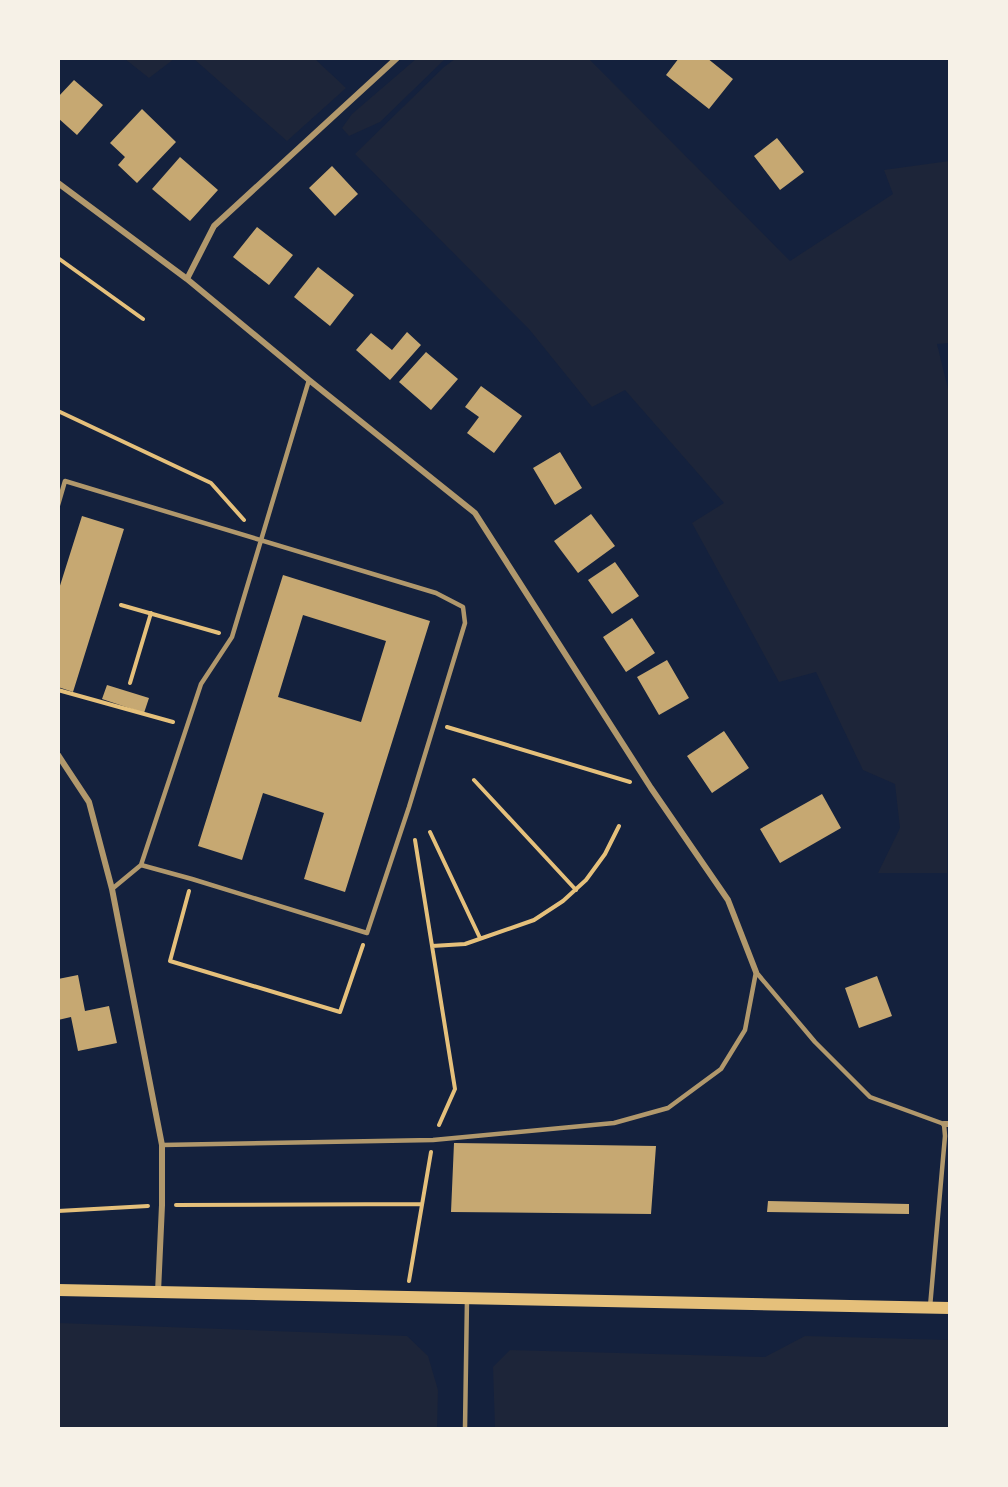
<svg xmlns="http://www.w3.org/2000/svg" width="1008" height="1487" font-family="'Exo 2',sans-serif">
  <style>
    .green { fill: #1d2539 }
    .building { fill: #c6a872; fill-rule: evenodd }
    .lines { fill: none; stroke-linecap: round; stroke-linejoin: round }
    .path { stroke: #e5c07b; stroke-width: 4 }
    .service { stroke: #b1986c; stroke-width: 4.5 }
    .minor { stroke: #b1986c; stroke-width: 6 }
    .secondary { stroke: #e5c07b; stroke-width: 12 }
  </style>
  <rect width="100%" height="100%" fill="#14213d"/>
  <!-- green -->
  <path class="green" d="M 125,59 L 174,59 L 149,78 Z
    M 194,59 L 315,59 L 346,88 L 287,141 Z
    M 416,59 L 445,59 L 380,122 L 349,136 L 342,128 L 352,114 Z
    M 455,59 L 589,59 L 790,261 L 893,194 L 884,170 L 949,161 L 949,343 L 937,344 L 950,397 L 950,714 L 947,737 L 947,873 L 878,873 L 900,828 L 895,784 L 863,770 L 816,672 L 779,682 L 692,523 L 724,503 L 625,390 L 592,407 L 529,329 L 355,154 L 444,67 Z
    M 59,1323 L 407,1336 L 428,1356 L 438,1390 L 437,1428 L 59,1428 Z
    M 805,1336 L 949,1340 L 949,1428 L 495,1428 L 493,1367 L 510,1350 L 765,1357 Z"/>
  <!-- building -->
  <path class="building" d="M 679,58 L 707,58 L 733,79 L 709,109 L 666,75 Z
    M 74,80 L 103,105 L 77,135 L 58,118 L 58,97 Z
    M 142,109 L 176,142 L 137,183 L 118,165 L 125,157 L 110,143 Z
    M 777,138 L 804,172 L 780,190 L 754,156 Z
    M 180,157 L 218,190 L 190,221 L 152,189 Z
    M 332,166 L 358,194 L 335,216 L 309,188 Z
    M 257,227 L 293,255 L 269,285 L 233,257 Z
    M 318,267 L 354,295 L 330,326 L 294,297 Z
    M 407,332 L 421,345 L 390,380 L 356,350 L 371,333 L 392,350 Z
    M 426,352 L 458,379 L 431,410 L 399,382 Z
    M 481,386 L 522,416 L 494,453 L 467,433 L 479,417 L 465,407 Z
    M 560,452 L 582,488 L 555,505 L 533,468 Z
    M 591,514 L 615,546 L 578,573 L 554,541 Z
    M 82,516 L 124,529 L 73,692 L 58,687 L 58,592 Z
    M 615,562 L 639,596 L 612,614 L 588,580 Z
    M 283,575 L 430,621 L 345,892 L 304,879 L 324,813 L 263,793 L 242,860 L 198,846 ZM 303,615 L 386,641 L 361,722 L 278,697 Z
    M 632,618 L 655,653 L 626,672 L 603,637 Z
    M 667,660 L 689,698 L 659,715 L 637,677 Z
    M 107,685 L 149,698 L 144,713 L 102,699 Z
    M 724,731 L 749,768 L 712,793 L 687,756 Z
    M 822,794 L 841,828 L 780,863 L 760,829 Z
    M 78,975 L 85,1011 L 109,1006 L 117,1043 L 78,1051 L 71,1017 L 58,1020 L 58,979 Z
    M 877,976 L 892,1016 L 859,1028 L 845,988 Z
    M 454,1143 L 656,1146 L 651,1214 L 451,1212 Z
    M 768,1201 L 909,1204 L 909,1214 L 767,1212 Z"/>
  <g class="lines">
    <!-- path -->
    <path class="path" d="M 58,258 L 143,319
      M 58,411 L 211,483 L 244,520
      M 121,605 L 219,633
      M 130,683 L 151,613
      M 58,690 L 173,722
      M 447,727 L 630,782
      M 474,780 L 576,890
      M 430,832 L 480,938
      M 415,840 L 455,1089 L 439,1125
      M 189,891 L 170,961 L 340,1012 L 363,945
      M 432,946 L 465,944 L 534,920 L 563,901 L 586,880 L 605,854 L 619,826
      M 176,1205 L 422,1204
      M 58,1211 L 148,1206
      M 409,1281 L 431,1152"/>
    <!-- service -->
    <path class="service" d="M 58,505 L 65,481 L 436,593 L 463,607 L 465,623 L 409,807 L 367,933 L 192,879 L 141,865
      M 112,889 L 141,865 L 201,684 L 232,637 L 309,380
      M 756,972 L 815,1042 L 870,1097 L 944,1124 L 945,1136 L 930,1307
      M 162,1145 L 433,1140 L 614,1123 L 668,1108 L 721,1069 L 745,1030 L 756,972
      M 465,1428 L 467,1299"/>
    <!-- minor -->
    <path class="minor" d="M 58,183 L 187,279 L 309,380 L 475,513 L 651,788 L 728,900 L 756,972
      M 187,279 L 214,226 L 397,58
      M 58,755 L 89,802 L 112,889 L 162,1145 L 162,1205 L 158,1292
      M 944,1124 L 950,1124"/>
    <!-- secondary -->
    <path class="secondary" d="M 58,1290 L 950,1308"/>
  </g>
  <!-- border -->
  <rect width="1008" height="1487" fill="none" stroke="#f6f1e7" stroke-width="120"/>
</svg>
